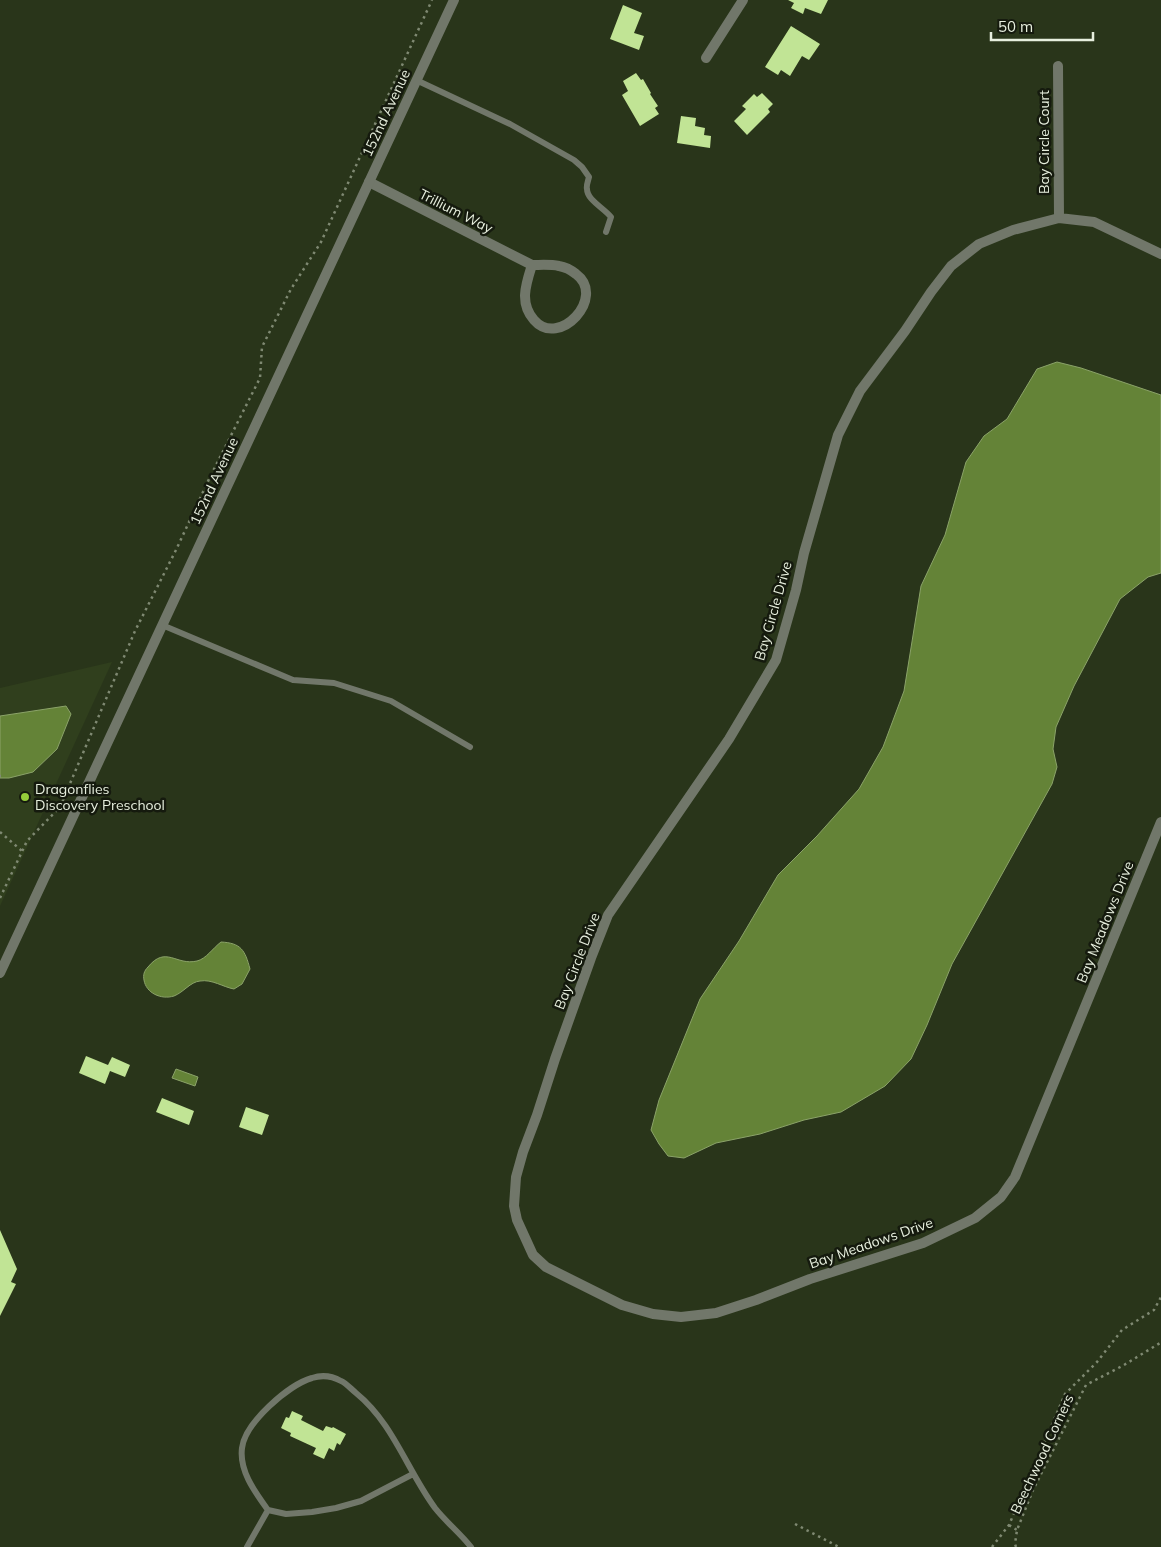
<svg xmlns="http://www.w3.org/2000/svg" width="1161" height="1547" font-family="Mulish,sans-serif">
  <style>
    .built { fill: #303f1d }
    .water { fill: #648337; stroke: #8ba369 }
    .building { fill: #c1e495 }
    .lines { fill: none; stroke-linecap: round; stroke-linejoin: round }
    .path { stroke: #7f8972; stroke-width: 2.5; stroke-dasharray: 2.5 4; stroke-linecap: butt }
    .service { stroke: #71776a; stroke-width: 6 }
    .minor { stroke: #71776a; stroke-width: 10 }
    .tertiary { stroke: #71776a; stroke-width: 10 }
    .poi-dot { fill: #95cc3a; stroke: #151a0e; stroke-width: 2 }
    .labels { text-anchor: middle; stroke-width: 5; stroke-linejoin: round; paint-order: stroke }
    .street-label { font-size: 14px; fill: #e7efde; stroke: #151a0e }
    .poi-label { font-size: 14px; fill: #e7efde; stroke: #151a0e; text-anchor: start }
  </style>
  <rect width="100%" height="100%" fill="#29351a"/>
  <!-- built -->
  <path class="built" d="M 112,662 L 0,906 L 0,688 Z"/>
  <!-- water -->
  <path class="water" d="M 1057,362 L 1081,368 L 1161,395 L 1161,573 L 1148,577 L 1120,599 L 1074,686 L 1056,727 L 1053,749 L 1057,767 L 1052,784 L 952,964 L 927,1025 L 911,1059 L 885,1086 L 841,1112 L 804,1120 L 760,1134 L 716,1143 L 684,1158 L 668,1156 L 659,1144 L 651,1130 L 659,1100 L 700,999 L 739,941 L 778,875 L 817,836 L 859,789 L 883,747 L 904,691 L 921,586 L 945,535 L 966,462 L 984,436 L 1007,419 L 1037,369 Z
    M 66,706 L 71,714 L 57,749 L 33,772 L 9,778 L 0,778 L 0,716 Z
    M 221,942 C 241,943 245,950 250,969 L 242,984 L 234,989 C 223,987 212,979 200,981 C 190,982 184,992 174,996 C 161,1000 146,993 144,980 C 143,975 144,971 148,967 C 166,945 176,966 197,961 C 206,959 213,948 221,942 Z
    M 176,1069 L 198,1077 L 195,1086 L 172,1078 Z"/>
  <!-- building -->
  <path class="building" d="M 788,0 L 828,0 L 821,14 L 805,8 L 803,14 L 791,8 L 794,3 Z
    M 623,5 L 642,13 L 634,33 L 644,36 L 639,50 L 610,39 Z
    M 791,26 L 820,44 L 809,60 L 802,56 L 790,76 L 781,70 L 778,75 L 765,67 Z
    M 636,73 L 641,80 L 643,79 L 651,93 L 650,94 L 658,106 L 655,108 L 659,114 L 640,126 L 622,95 L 628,91 L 623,81 Z
    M 762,93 L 773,104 L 768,109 L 770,112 L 747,135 L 734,121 L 746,109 L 742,106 L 754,94 L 757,97 Z
    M 681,116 L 696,118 L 695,126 L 705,128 L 704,135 L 711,136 L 710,148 L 677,143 Z
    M 86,1056 L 108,1065 L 112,1057 L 130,1065 L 125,1077 L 110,1071 L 105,1084 L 79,1073 Z
    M 162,1098 L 194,1111 L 189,1125 L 156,1112 Z
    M 246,1107 L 269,1115 L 262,1135 L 239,1127 Z
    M 0,1230 L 17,1269 L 11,1282 L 16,1284 L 0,1316 Z
    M 292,1411 L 303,1416 L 301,1420 L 323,1431 L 326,1426 L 332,1428 L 333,1427 L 346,1434 L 340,1445 L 337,1443 L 334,1451 L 329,1448 L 324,1459 L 313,1454 L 316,1448 L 290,1436 L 291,1433 L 281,1428 L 286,1417 L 289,1418 Z"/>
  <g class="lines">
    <!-- path -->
    <path class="path" d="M 0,776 L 1,776
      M 0,832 L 22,851
      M 0,898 L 27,841 L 60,807 L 135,631 L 176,550 L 210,477 L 260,378 L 262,347 L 291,289 L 321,242 L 432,0
      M 795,1524 L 839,1547
      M 1009,1525 L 1017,1530
      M 992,1547 L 1009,1525 L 1065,1394 L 1097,1362 L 1122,1330 L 1154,1310 L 1161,1297
      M 1016,1547 L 1015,1544 L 1017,1530 L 1033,1490 L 1086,1385 L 1124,1365 L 1160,1343 L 1161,1340"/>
    <!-- service -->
    <path class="service" d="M 416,80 L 510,124 L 574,160 L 582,167 L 589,177 C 588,181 586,186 587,189 C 587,200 604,208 611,217 L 606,232
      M 162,625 L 293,680 L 334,683 L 391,701 L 470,747
      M 268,1510 L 286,1514 L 312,1512 L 336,1508 L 361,1501 L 413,1474
      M 247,1547 L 268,1510 C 255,1492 239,1471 242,1448 C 245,1423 288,1385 312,1378 C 321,1375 332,1376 341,1381 C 346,1383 351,1389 356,1393 C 393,1423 407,1470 435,1508 C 446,1522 460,1533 471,1547"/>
    <!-- minor -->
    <path class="minor" d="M 706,58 L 743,0
      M 1058,66 L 1059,218
      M 369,182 L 532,265 C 526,284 519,303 534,320 C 559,349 607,297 576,274 C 571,270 565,267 559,266 C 550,264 540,265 532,265
      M 1161,254 L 1094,222 L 1059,218 L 1013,230 L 979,244 L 951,266 L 931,292 L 905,331 L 860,391 L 838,435 L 804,553 L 796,590 L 776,660 L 729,739 L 608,915 L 591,958 L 555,1059 L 537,1115 L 523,1152 L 516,1177 L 514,1206 L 517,1220 L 533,1255 L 546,1267 L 622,1305 L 653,1314 L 681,1317 L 716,1313 L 756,1300 L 810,1279 L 923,1243 L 975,1218 L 1001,1197 L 1015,1177 L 1161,822"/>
    <!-- tertiary -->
    <path class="tertiary" d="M 0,973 L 454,0"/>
  </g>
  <!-- markers -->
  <circle class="poi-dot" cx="25" cy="797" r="5"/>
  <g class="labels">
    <!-- street labels -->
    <g class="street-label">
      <text transform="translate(386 113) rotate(-65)" y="5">152nd Avenue</text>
      <text transform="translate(1044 142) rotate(-90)" y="5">Bay Circle Court</text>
      <text transform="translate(456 211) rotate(27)" y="5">Trillium Way</text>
      <text transform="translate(214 481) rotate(-65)" y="5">152nd Avenue</text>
      <text transform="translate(773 611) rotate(-74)" y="5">Bay Circle Drive</text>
      <text transform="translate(1105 922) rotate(-68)" y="5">Bay Meadows Drive</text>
      <text transform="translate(577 961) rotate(-69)" y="5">Bay Circle Drive</text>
      <text transform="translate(871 1243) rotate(-19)" y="5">Bay Meadows Drive</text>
      <text transform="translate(1042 1454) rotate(-65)" y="5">Beechwood Corners</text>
    </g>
    <!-- poi labels -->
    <g class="poi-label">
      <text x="35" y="794">Dragonflies<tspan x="35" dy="16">Discovery Preschool</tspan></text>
    </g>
  </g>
  <!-- scale -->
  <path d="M991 32v8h102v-8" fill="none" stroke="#e7efde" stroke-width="2.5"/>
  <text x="998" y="32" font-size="15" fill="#e7efde" stroke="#151a0e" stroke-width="4" paint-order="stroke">50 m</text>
</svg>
